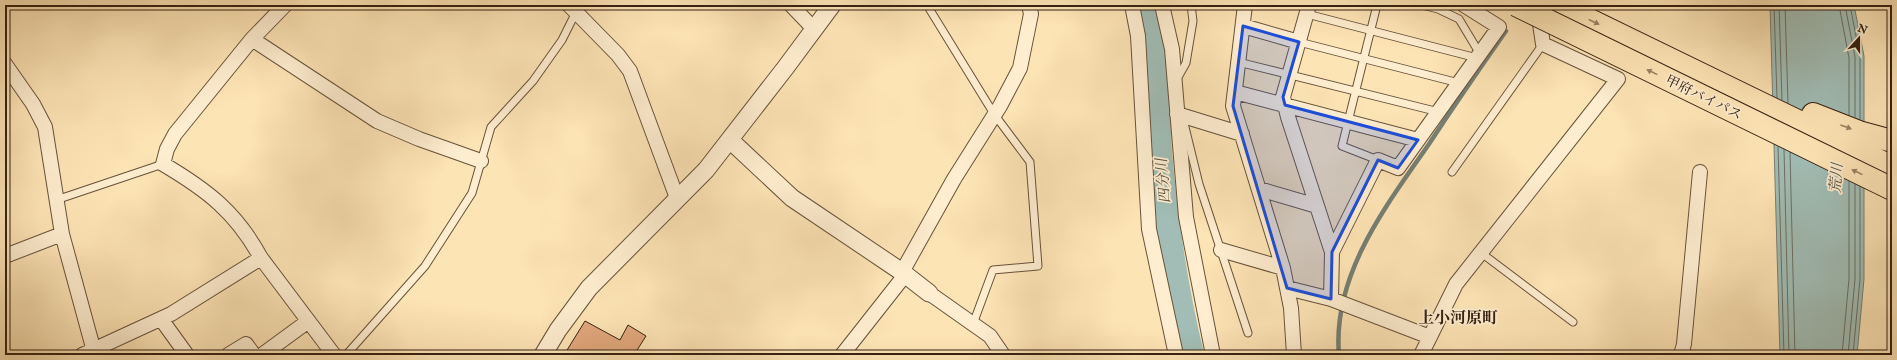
<svg xmlns="http://www.w3.org/2000/svg" width="1897" height="360" font-family="'IM FELL English','Noto Serif JP',serif">
  <style>
    .water { fill: #a1bdb5; stroke: #767f73 }
    .lines { fill: none; stroke-linecap: round; stroke-linejoin: round }
    .shore { stroke: #6b6f63; stroke-width: 1 }
    .stream { stroke: #767f73; stroke-width: 4.5 }
    .river { stroke: #a1bdb5; stroke-width: 26 }
    .building { fill: #e3a97e; stroke: #352111 }
    .service-casing { stroke: #67523a; stroke-width: 9 }
    .minor-casing { stroke: #67523a; stroke-width: 16 }
    .tertiary-casing { stroke: #67523a; stroke-width: 19 }
    .trunk-casing { stroke: #352111; stroke-width: 24 }
    .service { stroke: #feedcf; stroke-width: 7 }
    .minor { stroke: #feedcf; stroke-width: 14 }
    .tertiary { stroke: #feedcf; stroke-width: 17 }
    .trunk { stroke: #fde4b5; stroke-width: 22 }
    .trunk-bridge-casing { stroke: #352111; stroke-width: 24; stroke-linecap: butt }
    .trunk-bridge { stroke: #fde4b5; stroke-width: 22 }
    .oneway { fill: #998263 }
    .marked { fill: #1d4ed8; fill-opacity: 0.2; stroke: #1d4ed8; stroke-width: 3; stroke-linejoin: round }
    .labels { text-anchor: middle; stroke-width: 3.5; stroke-linejoin: round; paint-order: stroke }
    .street-label { font-size: 14px; fill: #352111; stroke: #feedcf }
    .water-label { font-size: 15px; font-style: italic; fill: #555042; stroke: #feedcf }
    .quarter-label { font-size: 16px; font-weight: bold; fill: #352111; stroke: #feedcf }
  </style>
  <rect width="100%" height="100%" fill="#fde4b5"/>
  <filter id="stains"><feTurbulence type="fractalNoise" baseFrequency=".005" numOctaves="4"/><feColorMatrix values="0 0 0 0 .2 0 0 0 0 .09 0 0 0 0 .02 0 0 0 .5 -.17"/></filter>
  <radialGradient id="worn" r=".72"><stop offset=".6" stop-color="#630" stop-opacity="0"/><stop offset="1" stop-color="#630" stop-opacity=".3"/></radialGradient>
  <!-- water -->
  <path class="water" d="M 1770,5 L 1854,5 L 1864,56 L 1864,279 L 1857,355 L 1780,355 Z"/>
  <g class="lines">
    <!-- shore -->
    <path class="shore" d="M 1774,5 L 1777,98
      M 1779,5 L 1782,100
      M 1785,5 L 1788,103
      M 1839,5 L 1849,58 L 1849,115
      M 1845,5 L 1855,57 L 1855,117
      M 1850,5 L 1860,57 L 1860,119
      M 1778,147 L 1784,355
      M 1784,149 L 1789,355
      M 1790,152 L 1795,355
      M 1842,355 L 1849,279 L 1849,181
      M 1848,355 L 1855,279 L 1855,184
      M 1853,355 L 1860,279 L 1860,187"/>
    <!-- stream -->
    <path class="stream" d="M 1339,355 C 1332,275 1386,206 1429,144 C 1454,106 1480,68 1506,31"/>
    <!-- river -->
    <path class="river" d="M 1145,5 C 1158,50 1156,107 1159,153 C 1165,221 1175,289 1191,355"/>
  </g>
  <!-- building -->
  <path class="building" d="M 585,321 L 620,340 L 628,325 L 646,336 L 634,355 L 564,355 Z"/>
  <g class="lines">
    <defs>
      <path id="service" d="M 927,5 L 994,114 L 1030,162 L 1038,266 L 993,270 L 973,324
        M 1377,5 L 1342,146 L 1378,160
        M 1422,5 L 1438,9 L 1459,19 L 1480,54
        M 1307,14 L 1477,58
        M 1299,42 L 1459,83
        M 1238,62 L 1439,112
        M 1177,79 L 1186,63 L 1193,21 L 1191,5
        M 1184,123 L 1199,184 L 1248,333
        M 1452,172 L 1543,44
        M 56,200 L 163,164
        M 1480,252 L 1573,322
        M 346,355 L 425,266 L 472,193 L 491,127 L 533,81 L 562,40 L 576,12"/>
      <path id="minor" d="M 285,5 L 252,39 L 175,134 L 167,149 L 163,164 C 207,190 236,212 261,258 L 334,355
        M 569,5 L 618,55 L 630,71 L 677,198
        M 791,5 L 814,29
        M 1132,5 L 1138,36 L 1149,229 L 1176,355
        M 1162,5 L 1172,49 L 1186,217 L 1213,355
        M 1245,5 L 1233,106 L 1283,268 L 1291,308 L 1294,355
        M 1309,5 L 1283,97 L 1288,117 L 1332,252 L 1331,299 L 1430,337
        M 1243,26 L 1299,42
        M 252,39 L 377,121 L 419,139 L 481,161
        M 5,64 L 33,104 L 45,127 L 62,234 L 95,355
        M 1235,92 L 1418,140
        M 1177,114 L 1242,134
        M 1259,189 L 1317,206
        M 1221,250 L 1283,268
        M 1332,252 L 1378,160 L 1398,168 L 1499,27 L 1464,5
        M 5,256 L 62,234
        M 902,272 L 954,179 L 1000,106 L 1020,68 L 1031,14 L 1029,5
        M 1287,288 L 1331,299
        M 929,293 L 990,336 L 1003,355
        M 161,319 L 187,355
        M 82,355 L 171,314 L 261,258
        M 228,355 L 246,344 L 254,355
        M 262,355 L 307,322
        M 842,355 L 905,275
        M 1421,355 L 1456,284 L 1618,79 L 1543,44 L 1538,11
        M 1681,355 L 1684,344 L 1700,172"/>
      <path id="tertiary" d="M 730,140 L 792,198 L 902,272 L 929,293
        M 543,355 L 558,330 L 589,288 L 706,170 L 786,67 L 832,5"/>
      <path id="trunk" d="M 1559,5 L 1892,167
        M 1813,114 L 1859,132 L 1892,141"/>
    </defs>
    <!-- service casing -->
    <use href="#service" class="service-casing"/>
    <!-- minor casing -->
    <use href="#minor" class="minor-casing"/>
    <!-- tertiary casing -->
    <use href="#tertiary" class="tertiary-casing"/>
    <!-- trunk casing -->
    <use href="#trunk" class="trunk-casing"/>
    <!-- service -->
    <use href="#service" class="service"/>
    <!-- minor -->
    <use href="#minor" class="minor"/>
    <!-- tertiary -->
    <use href="#tertiary" class="tertiary"/>
    <!-- trunk -->
    <use href="#trunk" class="trunk"/>
    <defs>
      <path id="trunk-bridge" d="M 1516,5 L 1892,189"/>
    </defs>
    <!-- trunk-bridge casing -->
    <use href="#trunk-bridge" class="trunk-bridge-casing"/>
    <!-- trunk-bridge -->
    <use href="#trunk-bridge" class="trunk-bridge"/>
  </g>
  <!-- one-way arrows -->
  <defs><path id="oneway-solid" d="M-6-.8H1V-3.2L6.5 0L1 3.2V.8H-6Z"/></defs>
  <g class="oneway">
    <use href="#oneway-solid" transform="translate(1594 22) rotate(26)"/>
    <use href="#oneway-solid" transform="translate(1652 72) rotate(-154)"/>
    <use href="#oneway-solid" transform="translate(1846 127) rotate(20)"/>
    <use href="#oneway-solid" transform="translate(1857 172) rotate(-154)"/>
  </g>
  <!-- marked area -->
  <path class="marked" d="M 1243,26 L 1299,42 L 1283,97 L 1285,105 L 1418,140 L 1398,168 L 1378,160 L 1332,252 L 1331,299 L 1287,288 L 1233,106 Z"/>
  <g class="labels">
    <!-- street labels -->
    <g class="street-label">
      <text transform="translate(1704 97) rotate(26)" y="5">甲府バイパス</text>
    </g>
    <!-- water labels -->
    <g class="water-label">
      <text transform="translate(1836 178) rotate(-85)" y="5">荒川</text>
      <text transform="translate(1163 181) rotate(-95)" y="5">四分川</text>
    </g>
    <!-- quarter labels -->
    <g class="quarter-label">
      <text x="1458" y="323">上小河原町</text>
    </g>
  </g>
  <!-- margin -->
  <rect width="1897" height="360" fill="none" stroke="#fde4b5" stroke-width="20"/>
  <rect x="6" y="6" width="1885" height="348" fill="none" stroke="#352111" stroke-width="2"/>
  <rect x="10" y="10" width="1877" height="340" fill="none" stroke="#352111"/>
  <!-- north arrow -->
  <g transform="translate(1859 38) rotate(21)" stroke="#feedcf" stroke-width="3" paint-order="stroke">
  <path d="M0-3L7 15L0 10L-7 15Z" fill="#352111"/>
  <text y="-6" font-size="11" font-weight="bold" text-anchor="middle" fill="#352111">N</text>
  </g>
  <rect width="100%" height="100%" filter="url(#stains)"/>
  <rect width="100%" height="100%" fill="url(#worn)"/>
</svg>
